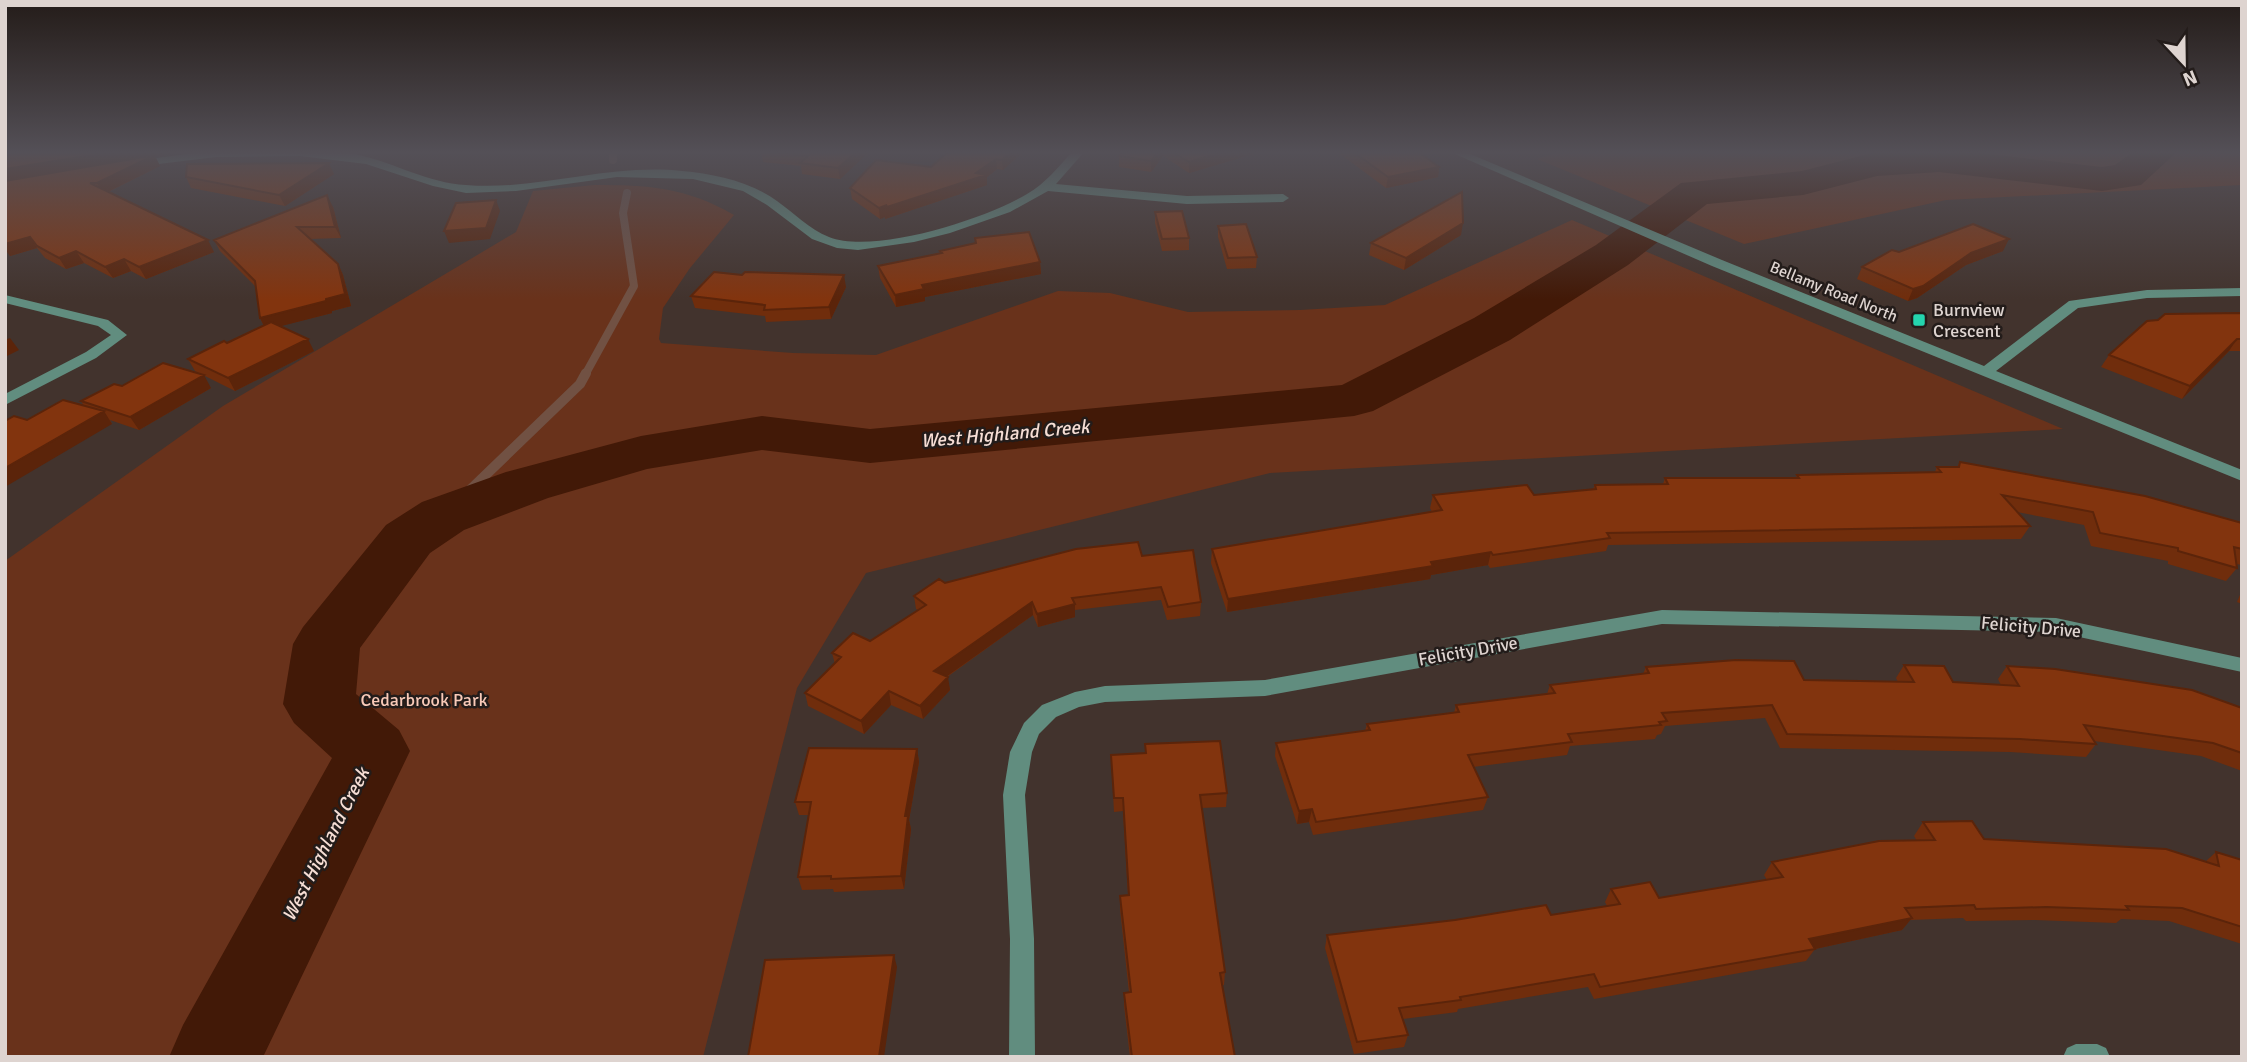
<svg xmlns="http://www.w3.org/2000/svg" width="2247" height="1062" font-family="Signika,sans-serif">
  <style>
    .green { fill: #69321b }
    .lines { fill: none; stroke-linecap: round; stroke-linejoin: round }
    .stream-far1 { stroke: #715143; stroke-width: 8 }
    .stream { stroke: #715143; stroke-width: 10 }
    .river { fill: #421907; fill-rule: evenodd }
    .minor { fill: #618d7f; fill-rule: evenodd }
    .wall { fill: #702d0c }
    .shaded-wall { fill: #5b240a }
    .building { fill: #82340e; stroke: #5b240a; stroke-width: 2 }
    .poi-dot { fill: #24d5ae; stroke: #231c1a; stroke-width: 2.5 }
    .labels { text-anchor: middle; stroke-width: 5; stroke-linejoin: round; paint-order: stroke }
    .far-street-label { font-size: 16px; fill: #ded4d0; stroke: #231c1a }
    .poi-label { font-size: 18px; fill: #ded4d0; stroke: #231c1a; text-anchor: start }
    .street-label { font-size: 18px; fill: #ded4d0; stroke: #231c1a }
    .park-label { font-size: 18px; fill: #f9cab8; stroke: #231c1a }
    .water-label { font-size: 19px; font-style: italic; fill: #f6ded5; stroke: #231c1a }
  </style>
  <rect width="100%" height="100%" fill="#42332d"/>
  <!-- green -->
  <path class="green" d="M 1562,151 L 2242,151 L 2242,185 L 1946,200 L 1744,244 L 1537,159 Z
    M 594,185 C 648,185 686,187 734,215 L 690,268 L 663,308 L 659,339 L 661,343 L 793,353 L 876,355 L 1058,291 L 1110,293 L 1188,312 L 1300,310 L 1385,305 L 1572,220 L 2063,429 L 1270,473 L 866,573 L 797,688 L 703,1057 L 5,1057 L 5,561 L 223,406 L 516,232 L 533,191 Z"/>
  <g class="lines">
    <!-- stream-far1 -->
    <path class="stream-far1" d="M 613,151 L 613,160
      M 585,375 L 634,286 L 623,213 L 627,193"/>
    <!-- stream -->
    <path class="stream" d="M 443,516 L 580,384 L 586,373"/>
    <!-- river -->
    <path class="river" d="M 1963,151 L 2102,167 L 2115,165 L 2134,151 L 2178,151 L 2141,185 L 2102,191 L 1939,172 L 1877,176 L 1803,195 L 1707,204 L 1628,265 L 1510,340 L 1373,411 L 1354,416 L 870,463 L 762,450 L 647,469 L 548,498 L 464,530 L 430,553 L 360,648 L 356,694 L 399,730 L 410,751 L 263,1057 L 169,1057 L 183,1025 L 332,758 L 294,723 L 283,704 L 293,644 L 303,627 L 386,525 L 422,502 L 506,472 L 641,436 L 762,416 L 870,429 L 1342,385 L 1474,318 L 1596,245 L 1681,183 L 1802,171 L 1876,152 Z"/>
    <!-- minor -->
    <path class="minor" d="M 210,151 C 259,151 311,146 359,155 C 395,163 428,183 466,185 C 538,191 608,163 682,171 C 715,174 749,181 777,201 C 794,213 809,229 829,237 C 874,255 986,219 1027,194 C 1046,183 1058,167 1073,151 L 1085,151 L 1056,184 L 1187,196 L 1283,194 L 1289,198 L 1283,202 L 1187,204 L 1048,191 L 1010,212 L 950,233 L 914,242 L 858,250 L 837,248 L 812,239 L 767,205 L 743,191 L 693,179 L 617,177 L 516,191 L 466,193 L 433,186 L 366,164 L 300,156 L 216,157 L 134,167 L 128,164 L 134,161 Z
      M 1448,151 L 1463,151 L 1722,260 L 1984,366 L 2069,301 L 2147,290 L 2242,288 L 2242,296 L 2147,298 L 2078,308 L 1996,371 L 2242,470 L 2242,481 L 1712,266 Z
      M 5,295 L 108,320 L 127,335 L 96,358 L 5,405 L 5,394 L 86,352 L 111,335 L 98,326 L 5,303 Z
      M 1662,610 L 2056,618 L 2242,658 L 2242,672 L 2056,632 L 1662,624 L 1265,696 L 1105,702 L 1079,707 L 1056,717 L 1039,734 L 1032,752 L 1025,795 L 1034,939 L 1035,1057 L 1009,1057 L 1010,939 L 1003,795 L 1010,752 L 1024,723 L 1042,705 L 1075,692 L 1105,686 L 1265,680 Z
      M 2076,1044 L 2097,1044 L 2106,1048 L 2110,1057 L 2063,1057 L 2067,1048 Z"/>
  </g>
  <!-- wall -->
  <path class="wall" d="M 761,151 L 870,151 L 840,179 L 802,174 L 801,166 L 763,162 Z
    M 1024,151 L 1003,170 L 997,169 L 987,177 L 987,185 L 885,219 L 885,217 L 880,219 L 852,199 L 850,188 L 931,167 Z
    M 1123,151 L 1263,151 L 1189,173 L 1163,156 L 1151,172 L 1119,167 L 1119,156 Z
    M 1336,151 L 1417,151 L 1439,167 L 1438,177 L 1386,188 Z
    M 155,156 L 160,166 L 108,192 L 214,252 L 146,279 L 131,271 L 113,278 L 84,263 L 66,269 L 45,258 L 37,248 L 10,256 L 5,249 L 5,181 Z
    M 334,174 L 285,206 L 191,188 L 186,177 Z
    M 333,207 L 341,238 L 309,239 L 338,264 L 343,275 L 351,306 L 332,311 L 332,313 L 280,326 L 314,351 L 235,391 L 195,371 L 188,359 L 227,343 L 264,326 L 260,318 L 256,287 L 220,251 L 214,240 Z
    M 1155,212 L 1189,238 L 1189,250 L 1162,251 L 1155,223 Z
    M 1218,226 L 1257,257 L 1256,268 L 1227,269 L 1218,237 Z
    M 1461,235 L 1404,270 L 1369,255 L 1371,243 Z
    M 975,238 L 1040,262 L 1041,274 L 925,297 L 925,301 L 896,307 L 880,278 L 878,266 L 940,253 L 940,251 L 975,244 Z
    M 2003,251 L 1966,265 L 1917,298 L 1908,301 L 1857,279 L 1862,267 L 1899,252 Z
    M 846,287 L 831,319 L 766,322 L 765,316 L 695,308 L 691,296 Z
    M 2242,313 L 2242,351 L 2229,351 L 2182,399 L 2101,367 L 2109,355 L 2158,320 Z
    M 122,386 L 211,388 L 139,430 L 110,420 L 112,424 L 27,420 L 84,406 L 81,401 Z
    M 1960,462 L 2242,523 L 2242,565 L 2236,564 L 2237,568 L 2226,581 L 2168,564 L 2168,561 L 2091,546 L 2084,525 L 2017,512 L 2030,526 L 2021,539 L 1608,545 L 1606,551 L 1490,568 L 1488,565 L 1431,575 L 1430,579 L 1227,612 L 1211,563 L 1212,549 L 1432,512 L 1430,508 L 1433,495 L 1534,495 L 1593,489 L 1595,485 L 1663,484 L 1665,478 L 1796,478 L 1797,475 L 1935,472 L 1937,467 L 1957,467 Z
    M 1142,556 L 1201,602 L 1200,616 L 1167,620 L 1161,600 L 1075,610 L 1075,617 L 1038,627 L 1033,615 L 947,677 L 950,690 L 923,719 L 891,705 L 864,734 L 808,706 L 805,693 L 835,664 L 832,653 L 870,641 L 918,610 L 916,609 L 914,596 L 945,583 Z
    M 2242,590 L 2242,604 L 2237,602 Z
    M 1904,665 L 1953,682 L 2001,685 L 1998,679 L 2007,666 L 2242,708 L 2242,771 L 2201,756 L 2094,741 L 2096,744 L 2086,757 L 2010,752 L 1780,748 L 1765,718 L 1665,726 L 1661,734 L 1657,735 L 1655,739 L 1570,746 L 1567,755 L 1473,767 L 1488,797 L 1483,810 L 1313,835 L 1309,822 L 1297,824 L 1275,756 L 1276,743 L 1365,731 L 1367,724 L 1454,713 L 1456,705 L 1547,694 L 1550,685 L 1643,674 L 1646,667 L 1804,680 L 1898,682 L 1896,678 Z
    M 1145,744 L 1227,793 L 1226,807 L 1201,808 L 1225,972 L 1224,985 L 1222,985 L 1235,1057 L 1130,1057 L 1124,1005 L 1124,993 L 1129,992 L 1120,909 L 1120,896 L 1128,895 L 1123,811 L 1114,812 L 1111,755 L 1145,753 Z
    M 917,749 L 919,762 L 909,820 L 911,829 L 904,889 L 834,892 L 833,889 L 802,890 L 798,877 L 809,815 L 799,815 L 795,802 Z
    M 1923,822 L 1984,839 L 2205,862 L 2216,852 L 2242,860 L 2242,944 L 2169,921 L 2121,919 L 2116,923 L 2035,920 L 1966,921 L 1963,918 L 1910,920 L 1902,930 L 1815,949 L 1806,961 L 1594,999 L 1588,987 L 1458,1009 L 1457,1012 L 1403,1019 L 1408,1035 L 1404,1047 L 1354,1054 L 1325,948 L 1327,935 L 1551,915 L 1607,906 L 1605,902 L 1611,889 L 1659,898 L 1767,880 L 1764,875 L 1772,862 L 1917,841 L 1914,836 Z"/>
  <!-- shaded-wall -->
  <path class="shaded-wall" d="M 118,151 L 189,151 L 155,156 L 160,166 L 103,194 L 97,183 L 5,181 L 5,169 Z
    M 857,151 L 870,151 L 840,179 L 838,168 Z
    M 1012,151 L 1024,151 L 1003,170 L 1002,160 Z
    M 1159,151 L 1163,151 L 1163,156 L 1151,172 L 1151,161 Z
    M 1227,151 L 1263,151 L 1189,173 L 1189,162 Z
    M 996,159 L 997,169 L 987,177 L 987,185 L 885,219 L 885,217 L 880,219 L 879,208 L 976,173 Z
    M 329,163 L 334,174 L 285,206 L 279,195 Z
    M 1439,167 L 1438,177 L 1386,188 L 1388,177 Z
    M 327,195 L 333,207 L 341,238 L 335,227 Z
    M 496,200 L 500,211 L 490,239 L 449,243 L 444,231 Z
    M 1463,223 L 1461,235 L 1404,270 L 1406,258 Z
    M 30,237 L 37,248 L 10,256 L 5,249 L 5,244 Z
    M 2009,239 L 2003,251 L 1966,265 L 1917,298 L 1908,301 L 1913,289 L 1971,253 Z
    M 208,240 L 214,252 L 146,279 L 139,267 Z
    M 76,251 L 84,263 L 66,269 L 59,258 Z
    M 124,259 L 131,271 L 113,278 L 105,267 Z
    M 1040,262 L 1041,274 L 925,297 L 925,301 L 896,307 L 895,295 L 922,285 Z
    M 338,264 L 343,275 L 351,306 L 332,311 L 332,313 L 266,330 L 260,318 L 326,299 Z
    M 844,275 L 846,287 L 831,319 L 829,307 Z
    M 10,338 L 19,350 L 5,357 L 5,340 Z
    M 308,339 L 314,351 L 235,391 L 228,378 Z
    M 2237,339 L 2229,351 L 2182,399 L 2190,386 Z
    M 204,375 L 211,388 L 139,430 L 130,417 Z
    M 104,411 L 112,424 L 5,487 L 5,468 Z
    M 1491,552 L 1488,565 L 1431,575 L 1430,579 L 1227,612 L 1228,599 Z
    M 1032,602 L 1033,615 L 936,684 L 934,671 Z
    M 1075,604 L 1075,617 L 1038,627 L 1037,614 Z
    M 948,677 L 950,690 L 923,719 L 920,706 Z
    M 889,691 L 891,705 L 864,734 L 861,721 Z
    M 917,749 L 919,762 L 909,820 L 911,829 L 904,889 L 901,876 L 905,816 Z
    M 1312,809 L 1309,822 L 1297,824 L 1299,811 Z
    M 1912,918 L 1902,930 L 1815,949 L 1809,939 Z
    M 894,955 L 897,967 L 884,1057 L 879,1057 Z"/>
  <!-- building -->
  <path class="building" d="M 5,151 L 118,151 L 5,169 Z
    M 761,151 L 857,151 L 838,168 L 800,163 L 808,156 Z
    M 949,151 L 1012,151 L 1002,160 L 996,159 L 976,173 L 986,175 L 884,208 L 887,205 L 879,208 L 850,188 L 876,160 L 931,167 Z
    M 1123,151 L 1159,151 L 1151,161 L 1119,156 Z
    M 1171,151 L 1227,151 L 1189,162 Z
    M 1352,151 L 1417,151 L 1439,167 L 1388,177 Z
    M 155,155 L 97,183 L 90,183 L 208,240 L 139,267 L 124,259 L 105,267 L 76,251 L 59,258 L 37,246 L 30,237 L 5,244 L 5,181 Z
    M 329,163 L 279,195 L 186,177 L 187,164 Z
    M 1462,192 L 1463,223 L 1406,258 L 1371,243 Z
    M 327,195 L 335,227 L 297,227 L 338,264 L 345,294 L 326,299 L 326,301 L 260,318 L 255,281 L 214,240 Z
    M 496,200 L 486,228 L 444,231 L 456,203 Z
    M 1182,211 L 1189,238 L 1162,239 L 1155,212 Z
    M 1246,224 L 1257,257 L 1228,258 L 1218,226 Z
    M 1973,224 L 2009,239 L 1971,253 L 1923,286 L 1913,289 L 1862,267 L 1892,250 L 1899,252 Z
    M 1029,232 L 1040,262 L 922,285 L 924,289 L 895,295 L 878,266 L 942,253 L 940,251 L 976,243 L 975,238 Z
    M 714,272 L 742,275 L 745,272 L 844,275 L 829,307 L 764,310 L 765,305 L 691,296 Z
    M 2242,313 L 2242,339 L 2237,339 L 2190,386 L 2109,355 L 2147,321 L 2158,320 L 2165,314 Z
    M 271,322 L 308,339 L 228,378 L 188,359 L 224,341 L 227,343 Z
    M 163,363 L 204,375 L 130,417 L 81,401 L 114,384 L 122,386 Z
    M 63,400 L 104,411 L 5,468 L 5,421 L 14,416 L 27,420 Z
    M 1960,462 L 2145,496 L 2242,523 L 2242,549 L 2234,547 L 2237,568 L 2178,551 L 2178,548 L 2100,533 L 2093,512 L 2002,495 L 2030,526 L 1607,533 L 1610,538 L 1493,555 L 1491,552 L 1431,562 L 1433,566 L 1228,599 L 1212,549 L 1442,510 L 1433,495 L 1527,485 L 1534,495 L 1596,489 L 1595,485 L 1668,484 L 1665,478 L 1799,478 L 1797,475 L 1941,472 L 1937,467 L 1959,467 Z
    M 1138,542 L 1142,556 L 1193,550 L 1201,602 L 1168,607 L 1161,587 L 1072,598 L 1075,604 L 1037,614 L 1032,602 L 934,671 L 948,677 L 920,706 L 889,691 L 861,721 L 805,693 L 841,657 L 832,653 L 853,633 L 870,641 L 926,605 L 914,596 L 939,579 L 945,583 L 1076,549 Z
    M 1736,660 L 1794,661 L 1804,680 L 1914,682 L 1904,665 L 1944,666 L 1953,682 L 2019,686 L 2007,666 L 2055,669 L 2192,690 L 2242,708 L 2242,753 L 2213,743 L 2084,725 L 2096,744 L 2020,739 L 1787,734 L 1772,705 L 1662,713 L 1667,721 L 1659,722 L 1661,725 L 1568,734 L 1572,742 L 1468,755 L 1488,797 L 1316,822 L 1312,809 L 1299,811 L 1276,743 L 1370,730 L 1367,724 L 1459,712 L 1456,705 L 1555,693 L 1550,685 L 1649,673 L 1646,667 Z
    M 1220,741 L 1227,793 L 1200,795 L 1225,972 L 1220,973 L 1235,1057 L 1132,1057 L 1124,993 L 1131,992 L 1120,896 L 1129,895 L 1123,798 L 1114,798 L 1111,755 L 1146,753 L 1145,744 Z
    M 809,748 L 917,749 L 905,816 L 908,816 L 901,876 L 831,879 L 831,876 L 798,877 L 811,802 L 795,802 Z
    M 1972,821 L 1984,839 L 2166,849 L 2219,866 L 2216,852 L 2242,860 L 2242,927 L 2182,908 L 2126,906 L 2129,910 L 2046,907 L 1976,909 L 1974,905 L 1905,908 L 1912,918 L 1809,939 L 1815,949 L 1600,987 L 1594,974 L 1460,997 L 1461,1000 L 1399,1008 L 1408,1035 L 1357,1042 L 1327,935 L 1455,920 L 1546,905 L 1551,915 L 1620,904 L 1611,889 L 1650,882 L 1659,898 L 1783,877 L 1772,862 L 1879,841 L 1935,840 L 1923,822 Z
    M 894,955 L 879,1057 L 748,1057 L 765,960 Z"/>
  <!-- sky -->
  <linearGradient id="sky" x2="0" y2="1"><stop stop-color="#241c19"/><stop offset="0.51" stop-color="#545057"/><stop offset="1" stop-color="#545057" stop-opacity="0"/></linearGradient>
  <rect width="2247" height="299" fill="url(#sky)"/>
  <!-- markers -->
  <rect class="poi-dot" x="1912" y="313" width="14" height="14" rx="3.5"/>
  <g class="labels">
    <!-- far-street labels -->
    <g class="far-street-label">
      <text transform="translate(1834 291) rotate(22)" y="6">Bellamy Road North</text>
    </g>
    <!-- poi labels -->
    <g class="poi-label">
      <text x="1933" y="316">Burnview<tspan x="1933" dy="21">Crescent</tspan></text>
    </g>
    <!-- street labels -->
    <g class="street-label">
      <text transform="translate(2031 627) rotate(5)" y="6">Felicity Drive</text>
      <text transform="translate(1468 651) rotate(-10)" y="6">Felicity Drive</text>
    </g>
    <!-- park labels -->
    <g class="park-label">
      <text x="424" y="706">Cedarbrook Park</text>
    </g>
    <!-- water labels -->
    <g class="water-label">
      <text transform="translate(1005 433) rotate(-5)" y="7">West Highland Creek</text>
      <text transform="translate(325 844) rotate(-63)" y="7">West Highland Creek</text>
    </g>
  </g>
  <!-- border -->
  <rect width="2247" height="1062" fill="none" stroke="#ded4d0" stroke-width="14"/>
  <!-- north arrow -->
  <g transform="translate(2184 63) rotate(158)" stroke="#231c1a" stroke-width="5" paint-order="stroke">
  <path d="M0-5L12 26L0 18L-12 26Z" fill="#ded4d0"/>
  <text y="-10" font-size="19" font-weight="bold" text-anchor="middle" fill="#ded4d0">N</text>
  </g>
</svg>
